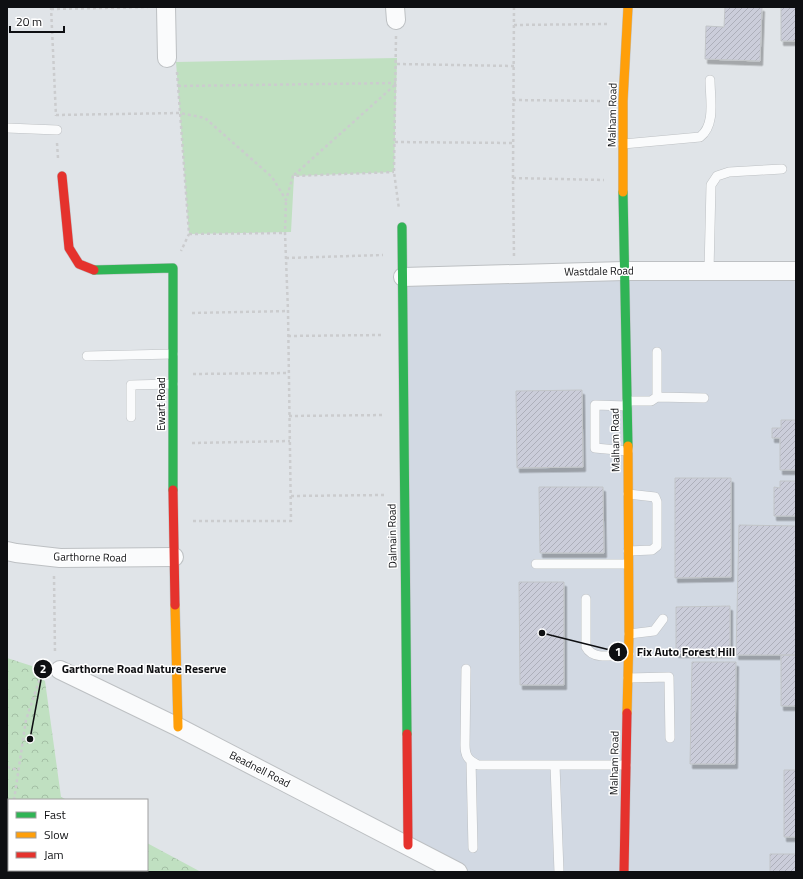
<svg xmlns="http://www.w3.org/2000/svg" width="803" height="879" font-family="'Titillium Web',sans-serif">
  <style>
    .built { fill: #d2d9e3 }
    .grass { fill: url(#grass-tufts) }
    .forest { fill: url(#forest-crowns) }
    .park { fill: #c0e0c1 }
    .building { fill: url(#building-hatch); stroke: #c2c5c8; filter: url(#shadow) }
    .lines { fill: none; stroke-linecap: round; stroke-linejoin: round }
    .lane-casing { stroke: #bdc0c3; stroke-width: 10 }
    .street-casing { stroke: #bdc0c3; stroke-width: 20 }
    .fast-casing { stroke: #bdc0c3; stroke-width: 10 }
    .slow-casing { stroke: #bdc0c3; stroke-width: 10 }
    .jam-casing { stroke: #bdc0c3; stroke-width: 10 }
    .path { stroke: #cbccce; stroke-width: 2.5; stroke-dasharray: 3 3; stroke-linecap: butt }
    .lane { stroke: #fafbfc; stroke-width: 9 }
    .street { stroke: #fafbfc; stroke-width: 18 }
    .fast { stroke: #30b455; stroke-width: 9 }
    .slow { stroke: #ff9f0a; stroke-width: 9 }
    .jam { stroke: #e5322d; stroke-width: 9 }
    .labels { text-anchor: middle; stroke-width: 3; stroke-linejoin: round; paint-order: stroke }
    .street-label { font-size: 11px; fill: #0e0f12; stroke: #fff }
    .leader { fill: none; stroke: #0e0f12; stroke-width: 1.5 }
    .callout-dot { fill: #0e0f12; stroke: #fff; stroke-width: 1.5 }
    .mark-label { font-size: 12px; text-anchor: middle; font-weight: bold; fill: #fff }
    .callout-label { font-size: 12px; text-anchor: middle; font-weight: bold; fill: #0e0f12; stroke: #fff; stroke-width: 3; stroke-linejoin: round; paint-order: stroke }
  </style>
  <defs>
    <pattern id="grass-tufts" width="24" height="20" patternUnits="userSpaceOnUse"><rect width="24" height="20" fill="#c0e0c1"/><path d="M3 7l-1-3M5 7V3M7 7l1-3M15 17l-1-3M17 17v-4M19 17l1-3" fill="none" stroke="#a4bfa5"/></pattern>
    <pattern id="forest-crowns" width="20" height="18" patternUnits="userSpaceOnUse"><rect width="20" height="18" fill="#c0e0c1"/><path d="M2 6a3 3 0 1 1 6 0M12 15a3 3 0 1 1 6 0" fill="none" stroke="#a4bfa5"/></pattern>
    <pattern id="building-hatch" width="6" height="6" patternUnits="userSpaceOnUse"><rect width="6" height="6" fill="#cbcdda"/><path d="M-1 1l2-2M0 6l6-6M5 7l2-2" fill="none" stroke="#adafba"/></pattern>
    <filter id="shadow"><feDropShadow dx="2.5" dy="4.5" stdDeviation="0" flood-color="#0004"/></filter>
  </defs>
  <rect width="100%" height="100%" fill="#e0e4e8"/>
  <!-- built -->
  <path class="built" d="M 796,276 L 796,872 L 444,872 L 408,845 L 403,277 Z"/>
  <!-- grass -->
  <path class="grass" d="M 108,870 L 138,870 L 142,872 L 110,872 Z"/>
  <!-- forest -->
  <path class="forest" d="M 7,658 L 35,667 L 40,678 L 45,681 L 61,797 L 67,800 L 9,800 L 9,870 L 108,870 L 110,872 L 11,872 L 7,870 Z
    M 147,843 L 201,872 L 142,872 L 138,870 L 147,870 Z"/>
  <!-- park -->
  <path class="park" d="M 397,58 L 394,172 L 294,176 L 291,232 L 189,234 L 176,62 Z"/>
  <!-- building -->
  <path class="building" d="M 725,7 L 762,7 L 760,61 L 705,59 L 706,26 L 724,27 Z
    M 781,7 L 796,7 L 796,41 L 781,41 Z
    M 582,390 L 583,467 L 517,468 L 516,391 Z
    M 781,420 L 796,420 L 796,470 L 780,470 L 780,438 L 772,438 L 772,428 L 781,428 Z
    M 675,478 L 731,478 L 731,577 L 675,578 Z
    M 780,481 L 796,481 L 796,516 L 774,516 L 774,487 L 780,488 Z
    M 539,487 L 603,487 L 604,553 L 540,553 Z
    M 739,525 L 796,526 L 796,655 L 736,655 Z
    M 519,582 L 564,582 L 564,685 L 520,685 Z
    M 730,606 L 730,653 L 676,653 L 676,607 Z
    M 781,655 L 796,655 L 796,706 L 781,706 Z
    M 692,662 L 736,662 L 735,764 L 690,764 Z
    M 784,770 L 796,770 L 796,837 L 784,837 Z
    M 770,854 L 796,854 L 796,872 L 770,872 Z"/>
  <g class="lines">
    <defs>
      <path id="lane" d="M 7,128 L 57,130
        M 623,144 L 700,137 C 716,125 710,98 710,80
        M 709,271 L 711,185 L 717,176 L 729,172 L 782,169
        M 87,356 L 173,354
        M 657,397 L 704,398
        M 627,401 L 651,401 L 657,397 L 657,352
        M 627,406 L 595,405 L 595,448 L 628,451
        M 131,417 L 131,385 L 173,384
        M 628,494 L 655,497 L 657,502 L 657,546 L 652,550 L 628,551
        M 536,564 L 628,564
        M 586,599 L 586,647 C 593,661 615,655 629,654
        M 629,634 L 654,631 L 663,619
        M 466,669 L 465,745 C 465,756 468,760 478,765 L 626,765
        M 628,678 L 669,677 L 670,738
        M 471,761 L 473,848
        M 555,765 L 559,872"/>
      <path id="street" d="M 166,7 L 167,58
        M 395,7 L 396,20
        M 403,277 L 624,271 L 796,271
        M 7,551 L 16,553 L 60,558 L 174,557
        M 60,670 L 178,727 L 458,872"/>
      <path id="fast" d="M 623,192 L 628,446
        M 402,227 L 407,734
        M 94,270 L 173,268 L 173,490"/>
      <path id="slow" d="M 623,192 L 623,101 L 628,7
        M 175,605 L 178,727
        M 627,713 L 629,634 L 628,446"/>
      <path id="jam" d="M 62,176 L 69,248 L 79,264 L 94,270
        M 173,490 L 175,605
        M 407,734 L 408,845
        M 624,872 L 627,713"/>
    </defs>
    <!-- lane casing -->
    <use href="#lane" class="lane-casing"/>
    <!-- street casing -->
    <use href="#street" class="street-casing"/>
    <!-- fast casing -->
    <use href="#fast" class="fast-casing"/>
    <!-- slow casing -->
    <use href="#slow" class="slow-casing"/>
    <!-- jam casing -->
    <use href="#jam" class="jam-casing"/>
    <!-- path -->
    <path class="path" d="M 51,7 L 56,116
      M 514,7 L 513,178 L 514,257
      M 51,9 L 148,7
      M 514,25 L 608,24
      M 396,36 L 394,172 L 399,209
      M 397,64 L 514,66
      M 177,72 L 189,234 L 181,251
      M 178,86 L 396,83
      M 513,100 L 603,101
      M 56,115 L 180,113 L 205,118 L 272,177 L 286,200 L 293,176 L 394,172
      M 395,142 L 513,143
      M 57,143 L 58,158
      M 294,175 L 396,84
      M 513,178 L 604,180
      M 189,234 L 285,233
      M 286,258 L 383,255
      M 192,313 L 288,311
      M 288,336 L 383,335
      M 193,374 L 289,373
      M 289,416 L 385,415
      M 192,443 L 290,441
      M 291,496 L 385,495
      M 193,521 L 291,521 L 288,311 L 285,233 L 286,200
      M 54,576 L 55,653
      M 7,767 L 18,770
      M 14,800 L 26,720 L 40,678 L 43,674
      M 96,870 L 99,872"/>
    <!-- lane -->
    <use href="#lane" class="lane"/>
    <!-- street -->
    <use href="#street" class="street"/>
    <!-- fast -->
    <use href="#fast" class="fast"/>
    <!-- slow -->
    <use href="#slow" class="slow"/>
    <!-- jam -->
    <use href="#jam" class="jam"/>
  </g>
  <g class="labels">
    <!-- street labels -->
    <g class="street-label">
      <text transform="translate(612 115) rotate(-89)" y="4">Malham Road</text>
      <text transform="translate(599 271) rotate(-1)" y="4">Wastdale Road</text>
      <text transform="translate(161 404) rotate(-90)" y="4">Ewart Road</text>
      <text transform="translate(615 440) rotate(-91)" y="4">Malham Road</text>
      <text transform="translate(392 536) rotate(-91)" y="4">Dalmain Road</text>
      <text transform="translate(90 557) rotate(1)" y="4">Garthorne Road</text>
      <text transform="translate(614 763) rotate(-89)" y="4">Malham Road</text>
      <text transform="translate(260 769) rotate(27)" y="4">Beadnell Road</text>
    </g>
  </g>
  <!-- callouts -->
  <path class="leader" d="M542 633L618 652M30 739L43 669"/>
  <g class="callout-dot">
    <circle cx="542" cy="633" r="4"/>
    <circle cx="30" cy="739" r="4"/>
    <circle cx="618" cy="652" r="10"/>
    <circle cx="43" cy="669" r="10"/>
  </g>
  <g class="mark-label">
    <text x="618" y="656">1</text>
    <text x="43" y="673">2</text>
  </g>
  <g class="callout-label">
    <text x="686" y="656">Fix Auto Forest Hill</text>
    <text x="144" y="673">Garthorne Road Nature Reserve</text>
  </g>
  <!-- border -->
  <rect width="803" height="879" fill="none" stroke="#0e0f12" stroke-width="16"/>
  <!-- legend -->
  <rect x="8" y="799" width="140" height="72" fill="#ffffff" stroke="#9f9fa0"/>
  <rect x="16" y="812" width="20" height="6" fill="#30b455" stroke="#9f9fa0"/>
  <text x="44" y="819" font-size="12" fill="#0e0f12">Fast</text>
  <rect x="16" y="832" width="20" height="6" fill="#ff9f0a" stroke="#9f9fa0"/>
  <text x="44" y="839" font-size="12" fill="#0e0f12">Slow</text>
  <rect x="16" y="852" width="20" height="6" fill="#e5322d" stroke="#9f9fa0"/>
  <text x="44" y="859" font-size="12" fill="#0e0f12">Jam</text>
  <!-- scale -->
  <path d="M10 26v6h54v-6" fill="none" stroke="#0e0f12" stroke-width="2"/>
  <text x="16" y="26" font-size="12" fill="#0e0f12" stroke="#ffffff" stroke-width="3" paint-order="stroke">20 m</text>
</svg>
